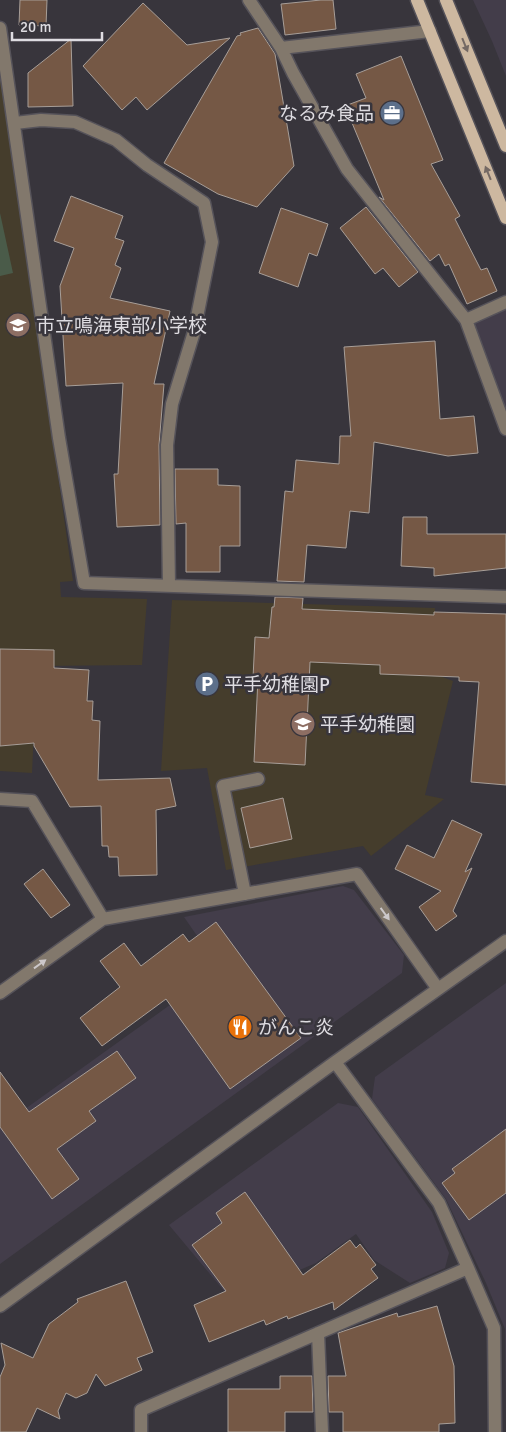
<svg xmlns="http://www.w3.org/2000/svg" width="506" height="1432" font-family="Signika,'Noto Sans JP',sans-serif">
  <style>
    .built { fill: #433d4a }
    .education { fill: #453d2c }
    .green { fill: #4a5b49 }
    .building { fill: #755845; stroke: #a79e98 }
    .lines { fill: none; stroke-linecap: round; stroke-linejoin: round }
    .minor-casing { stroke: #56535a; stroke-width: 15 }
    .major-casing { stroke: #56535a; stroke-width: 15 }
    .minor { stroke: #82786c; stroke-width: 12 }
    .major { stroke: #cdb8a0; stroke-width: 12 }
    .oneway { fill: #746964 }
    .oneway2 { fill: #ccc8ca }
    .labels { text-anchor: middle; stroke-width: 5; stroke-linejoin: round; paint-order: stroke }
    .poi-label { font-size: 19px; fill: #dedce1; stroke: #38353c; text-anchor: start }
  </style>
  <rect width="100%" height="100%" fill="#38353c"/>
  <!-- built -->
  <path class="built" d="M 473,0 L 506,0 L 506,76 L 492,41 Z
    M 506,310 L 506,410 L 474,326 L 477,322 Z
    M 343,886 L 354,890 L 404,955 L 402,973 L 0,1264 L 0,1127 L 220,969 L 184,917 Z
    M 506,983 L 506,1432 L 505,1329 L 486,1283 L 446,1199 L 372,1099 L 375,1077 Z
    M 338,1103 L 358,1107 L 432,1212 L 449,1253 L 445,1268 L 410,1283 L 374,1260 L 356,1234 L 316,1263 L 241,1295 L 225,1292 L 169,1225 Z"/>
  <!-- education -->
  <path class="education" d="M 0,68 L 73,581 L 60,582 L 61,597 L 147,599 L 142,665 L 37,666 L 32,773 L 0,771 Z
    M 172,600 L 435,608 L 432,673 L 453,681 L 425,795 L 444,799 L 371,856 L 363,846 L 226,870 L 207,768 L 161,771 Z"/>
  <!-- green -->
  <path class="green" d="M 0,213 L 13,273 L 0,276 Z"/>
  <!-- building -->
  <path class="building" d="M 20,0 L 47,0 L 46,26 L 19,25 Z
    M 321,0 L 333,0 L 336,29 L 285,35 L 281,4 Z
    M 143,3 L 187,45 L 230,38 L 147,110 L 136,97 L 122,110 L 83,66 Z
    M 258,28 L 275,54 L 294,166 L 257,207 L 218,194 L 164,163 L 237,36 L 241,35 L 240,33 Z
    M 71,39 L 73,106 L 28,107 L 28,73 Z
    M 401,56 L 443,160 L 431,164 L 460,216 L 455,219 L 481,270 L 487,268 L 497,291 L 467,304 L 449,264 L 445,266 L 439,254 L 430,261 L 379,197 L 384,200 L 345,106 L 366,98 L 356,74 Z
    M 71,196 L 123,216 L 115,238 L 124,241 L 115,265 L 121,268 L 110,298 L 170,311 L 154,384 L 164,384 L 159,445 L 160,525 L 117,527 L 114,474 L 118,474 L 123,383 L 66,386 L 60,286 L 74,248 L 54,241 Z
    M 366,207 L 418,272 L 399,287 L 383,268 L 375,274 L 340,228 Z
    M 281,208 L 328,224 L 317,256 L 309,253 L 298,287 L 259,273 Z
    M 435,341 L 440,419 L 474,416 L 478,453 L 448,456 L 374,442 L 369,513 L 350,511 L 346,548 L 307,545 L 304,582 L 277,581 L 285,491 L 293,492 L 296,460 L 339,464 L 340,436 L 351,436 L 344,347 Z
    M 175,469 L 218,469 L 218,485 L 240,486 L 240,546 L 220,546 L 220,572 L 186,572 L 186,523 L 176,524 Z
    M 403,517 L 427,517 L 427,534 L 506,534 L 506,568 L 434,576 L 434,568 L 401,566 Z
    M 275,597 L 303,598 L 302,609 L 434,615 L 434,612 L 506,614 L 506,785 L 471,782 L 479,682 L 459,681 L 459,677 L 380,674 L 380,665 L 310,662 L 305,765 L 254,762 L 258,678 L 253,678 L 255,637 L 269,638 L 272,607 L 274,607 Z
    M 0,649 L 54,650 L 54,668 L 89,670 L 87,701 L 93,701 L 92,720 L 100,721 L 98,780 L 170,778 L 176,806 L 156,810 L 157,875 L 119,876 L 118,857 L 109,857 L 108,846 L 102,846 L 101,806 L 70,807 L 34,746 L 34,743 L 0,746 Z
    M 283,798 L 292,839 L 250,848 L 241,808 Z
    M 452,820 L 482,834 L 465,872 L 472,868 L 453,911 L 457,916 L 436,931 L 419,907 L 441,891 L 395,869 L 407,845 L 434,858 Z
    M 43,869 L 70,905 L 51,918 L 24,884 Z
    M 216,922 L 301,1038 L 230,1089 L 166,999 L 102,1046 L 80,1018 L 120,987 L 100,961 L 124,943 L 141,966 L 183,934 L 189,942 Z
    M 117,1051 L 136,1078 L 89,1111 L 96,1121 L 57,1149 L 79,1179 L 52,1199 L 0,1127 L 0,1072 L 29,1112 Z
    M 506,1129 L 506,1193 L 469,1220 L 442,1183 L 455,1173 L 452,1169 Z
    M 245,1192 L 303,1275 L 350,1240 L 356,1248 L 360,1244 L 376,1265 L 371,1269 L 378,1278 L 334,1310 L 333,1302 L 288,1319 L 287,1316 L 266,1325 L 264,1320 L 209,1342 L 194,1305 L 226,1291 L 192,1245 L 222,1223 L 216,1213 Z
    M 126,1281 L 153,1352 L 137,1358 L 142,1370 L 105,1386 L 96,1374 L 87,1393 L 76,1398 L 66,1393 L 58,1411 L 60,1419 L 37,1408 L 26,1432 L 0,1432 L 0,1377 L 5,1365 L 1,1343 L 33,1358 L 49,1324 L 78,1302 L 77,1299 Z
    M 437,1306 L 454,1366 L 455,1423 L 439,1424 L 439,1432 L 343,1432 L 343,1412 L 329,1412 L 328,1376 L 346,1376 L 338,1333 L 397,1313 L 398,1317 Z
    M 280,1376 L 312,1376 L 313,1412 L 285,1412 L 285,1432 L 228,1432 L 228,1389 L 280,1389 Z"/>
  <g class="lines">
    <defs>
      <path id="minor" d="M 249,0 L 281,48 L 293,73 L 347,169 L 466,320 L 506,429
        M 0,28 L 59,438 L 84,583 L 506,597
        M 281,48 L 430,31
        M 15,123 L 41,120 L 75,122 L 116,140 L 147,165 L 204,203 L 212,242 L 194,332 L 172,404 L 167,445 L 169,586
        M 466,320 L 506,302
        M 0,799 L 32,801 L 103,919 L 357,874 L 438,989
        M 245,894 L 223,786 L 258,779
        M 0,993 L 103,919
        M 335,1062 L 439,1203 L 468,1268 L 494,1328 L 495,1432
        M 0,1306 L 335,1062 L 506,941
        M 318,1333 L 322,1432
        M 141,1432 L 141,1410 L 468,1268"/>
      <path id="major" d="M 417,0 L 506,218
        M 446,0 L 506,146"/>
    </defs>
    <!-- minor casing -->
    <use href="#minor" class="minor-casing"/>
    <!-- major casing -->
    <use href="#major" class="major-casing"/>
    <!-- minor -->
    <use href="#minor" class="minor"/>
    <!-- major -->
    <use href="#major" class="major"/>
  </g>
  <!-- one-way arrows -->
  <defs><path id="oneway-solid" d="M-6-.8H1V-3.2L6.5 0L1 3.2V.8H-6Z" transform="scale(1.25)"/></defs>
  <g class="oneway">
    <use href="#oneway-solid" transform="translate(465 45) rotate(68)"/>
    <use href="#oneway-solid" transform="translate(488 173) rotate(-112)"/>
  </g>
  <g class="oneway2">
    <use href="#oneway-solid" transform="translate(385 914) rotate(54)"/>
    <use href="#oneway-solid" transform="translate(40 964) rotate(-36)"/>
  </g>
  <!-- icons -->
  <defs>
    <symbol id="office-disc" viewBox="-11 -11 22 22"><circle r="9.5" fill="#5c6f8a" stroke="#38353c"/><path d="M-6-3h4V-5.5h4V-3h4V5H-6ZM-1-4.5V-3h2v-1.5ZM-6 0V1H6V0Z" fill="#fff"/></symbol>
    <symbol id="school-disc" viewBox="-11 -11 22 22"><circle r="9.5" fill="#8d6e63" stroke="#38353c"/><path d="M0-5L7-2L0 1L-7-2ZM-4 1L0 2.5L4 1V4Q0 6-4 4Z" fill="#fff"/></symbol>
    <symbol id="parking-disc" viewBox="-11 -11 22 22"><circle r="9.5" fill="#5c6f8a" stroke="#38353c"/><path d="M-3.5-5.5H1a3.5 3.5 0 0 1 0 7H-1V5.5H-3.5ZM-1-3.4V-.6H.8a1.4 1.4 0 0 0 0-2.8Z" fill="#fff"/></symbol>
    <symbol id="restaurant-disc" viewBox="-11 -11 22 22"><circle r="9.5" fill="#e8710a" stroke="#38353c"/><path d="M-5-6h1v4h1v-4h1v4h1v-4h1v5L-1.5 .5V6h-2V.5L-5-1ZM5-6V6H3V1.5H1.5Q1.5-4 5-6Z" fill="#fff"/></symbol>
  </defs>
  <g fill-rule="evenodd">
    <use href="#office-disc" x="378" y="99" width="28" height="28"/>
    <use href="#school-disc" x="4" y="311" width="28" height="28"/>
    <use href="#parking-disc" x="193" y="670" width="28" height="28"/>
    <use href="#school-disc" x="289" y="710" width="28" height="28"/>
    <use href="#restaurant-disc" x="226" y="1013" width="28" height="28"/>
  </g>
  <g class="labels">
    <!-- poi labels -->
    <g class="poi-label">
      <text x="374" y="120" text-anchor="end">なるみ食品</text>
      <text x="36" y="332">市立鳴海東部小学校</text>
      <text x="224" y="691">平手幼稚園P</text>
      <text x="320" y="731">平手幼稚園</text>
      <text x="258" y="1034">がんこ炎</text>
    </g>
  </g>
  <!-- scale -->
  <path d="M12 32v8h90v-8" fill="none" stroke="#dedce1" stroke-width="2.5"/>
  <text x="20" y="32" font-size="15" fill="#dedce1" stroke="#38353c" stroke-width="4" paint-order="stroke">20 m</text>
</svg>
